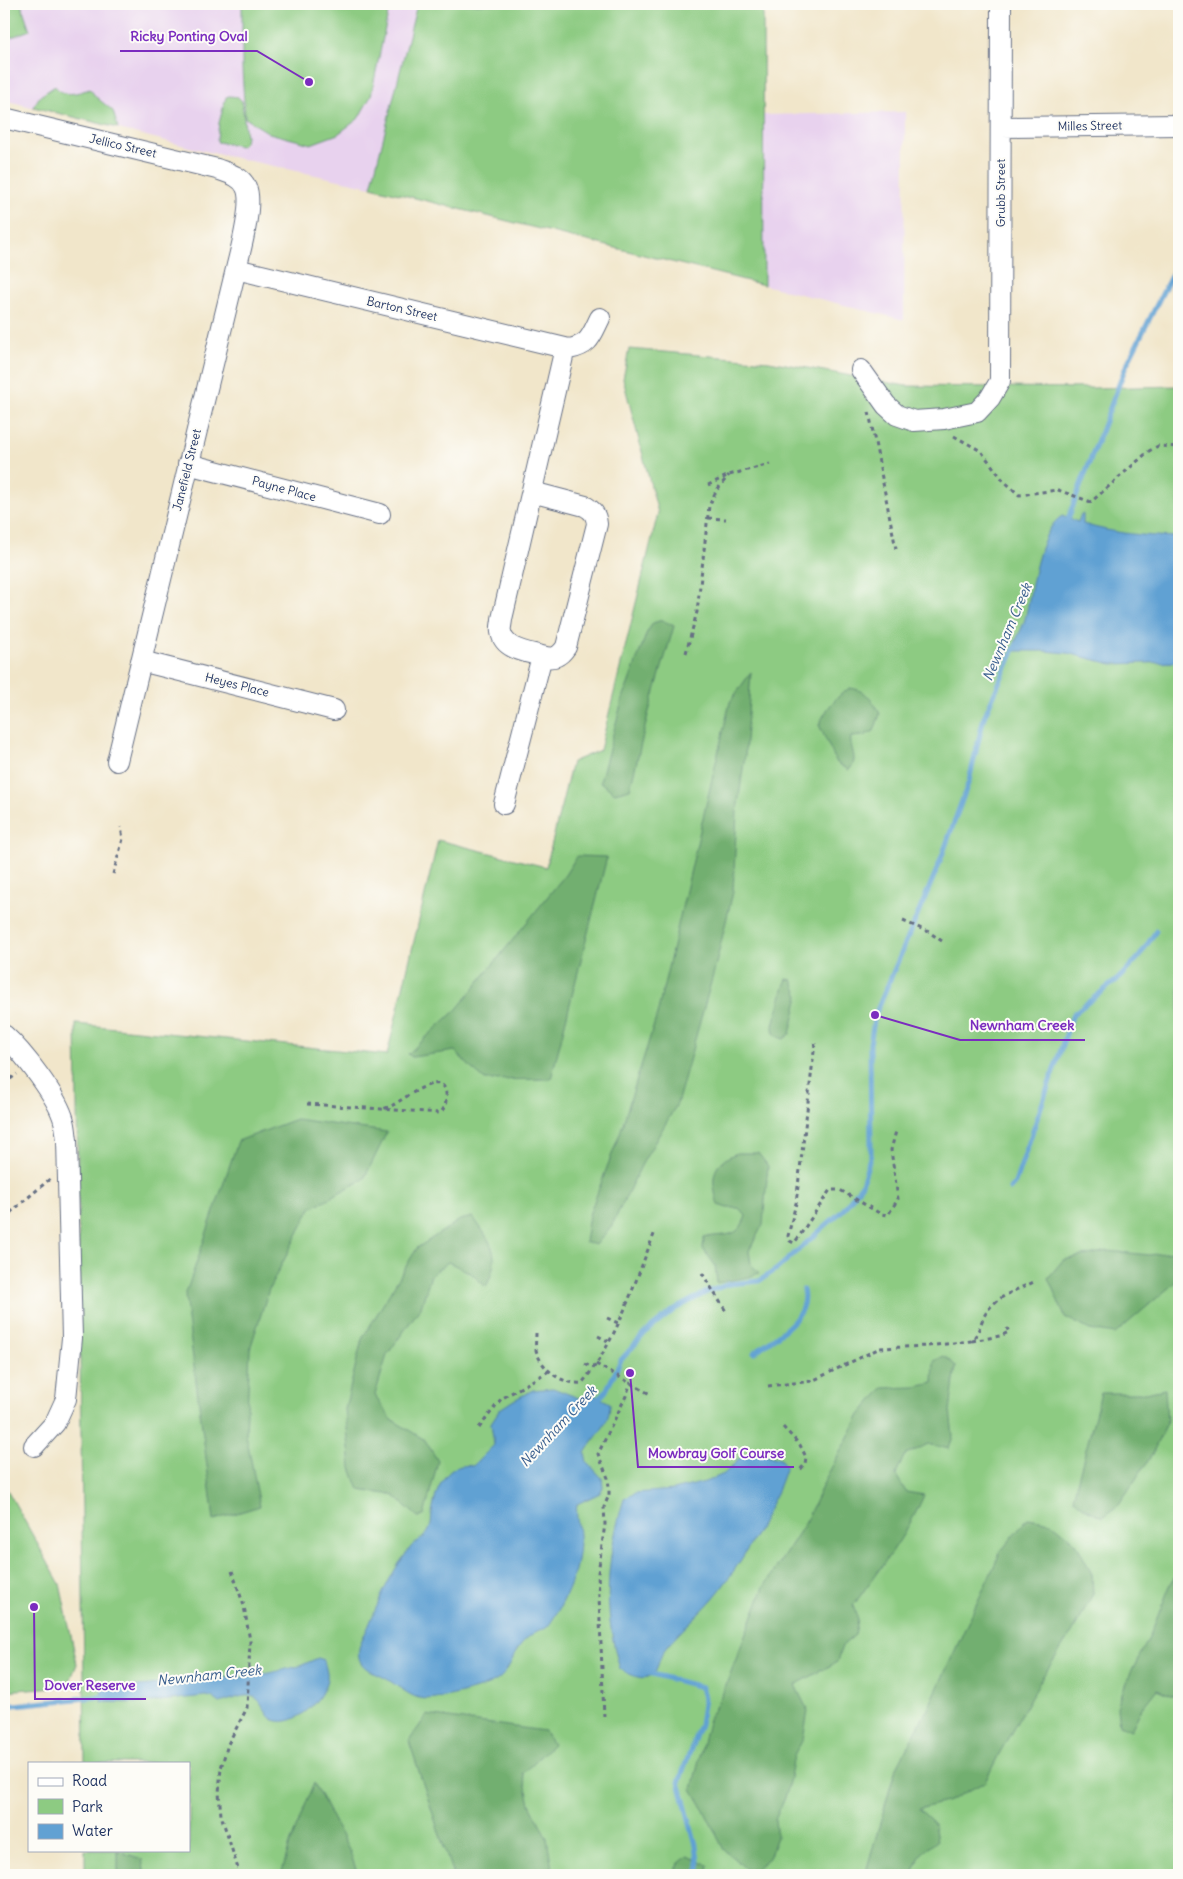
<svg xmlns="http://www.w3.org/2000/svg" width="1183" height="1879" font-family="Delius,sans-serif">
  <style>
    .built { fill: #e8d2ee }
    .green { fill: #8dcb82; stroke: #547d70 }
    .forest { fill: #72af70; stroke: #466f67 }
    .water { fill: #61a1d3; stroke: #3e6898 }
    .lines { fill: none; stroke-linecap: round; stroke-linejoin: round }
    .stream { stroke: #61a1d3; stroke-width: 5 }
    .minor-casing { stroke: #666f84; stroke-width: 22 }
    .path { stroke: #666f84; stroke-width: 3; stroke-dasharray: 4 4; stroke-linecap: butt }
    .minor { stroke: #fff; stroke-width: 20 }
    .labels { text-anchor: middle; stroke-width: 4; stroke-linejoin: round; paint-order: stroke }
    .street-label { font-size: 12px; fill: #1b2f5e; stroke: #fdfcf7 }
    .water-label { font-size: 14px; font-style: italic; fill: #375d8d; stroke: #fdfcf7 }
    .leader { fill: none; stroke: #7b2cbf; stroke-width: 2 }
    .callout-dot { fill: #7b2cbf; stroke: #fdfcf7; stroke-width: 2 }
    .callout-label { font-size: 14px; text-anchor: middle; font-weight: bold; fill: #7b2cbf; stroke: #fdfcf7; stroke-width: 4; stroke-linejoin: round; paint-order: stroke }
  </style>
  <rect width="100%" height="100%" fill="#fdfcf7"/>
  <filter id="ink" filterUnits="userSpaceOnUse"><feTurbulence type="fractalNoise" baseFrequency=".02" numOctaves="2"/><feDisplacementMap in="SourceGraphic" scale="10" xChannelSelector="R" yChannelSelector="G"/><feConvolveMatrix kernelMatrix="1 2 1 2 8 2 1 2 1" color-interpolation-filters="sRGB"/></filter>
  <filter id="wash" filterUnits="userSpaceOnUse"><feTurbulence type="fractalNoise" baseFrequency=".0096" numOctaves="4" result="noise"/><feDisplacementMap in="SourceGraphic" scale="20" xChannelSelector="R" yChannelSelector="G"/><feGaussianBlur stdDeviation="1.12" result="paint"/><feColorMatrix in="noise" values="0 0 0 0 0 0 0 0 0 0 0 0 0 0 0 0 0 1.4 0 .05"/><feComposite in="paint" operator="in"/></filter>
  <g filter="url(#wash)">
    <rect width="100%" height="100%" fill="#f1e6ca"/>
    <!-- built -->
    <path class="built" d="M 4,4 L 417,4 L 371,187 L 209,152 L 4,100 Z
      M 905,112 L 904,320 L 764,285 L 763,115 Z"/>
    <!-- green -->
    <path class="green" d="M 4,4 L 21,4 L 30,30 L 4,40 Z
      M 242,4 L 390,4 L 371,96 L 358,119 L 338,134 L 311,144 L 269,133 L 245,118 L 242,69 Z
      M 417,4 L 763,4 L 764,285 L 371,187 Z
      M 55,86 C 64,98 77,93 90,89 L 96,97 L 113,111 L 118,128 L 33,107 L 40,96 Z
      M 229,96 L 238,97 L 242,101 L 246,137 L 245,142 L 241,146 L 217,142 L 217,139 L 219,123 L 226,97 Z
      M 629,349 L 769,361 L 906,386 L 1092,388 L 1179,386 L 1179,1875 L 85,1875 L 85,1850 L 189,1850 L 189,1763 L 85,1763 L 76,1024 L 387,1055 L 438,840 L 546,867 L 572,762 L 600,750 L 658,513 L 623,379 Z
      M 4,1484 L 60,1584 L 77,1664 L 68,1686 L 4,1691 Z"/>
    <!-- forest -->
    <path class="forest" d="M 662,620 L 674,626 L 648,715 L 630,789 L 615,793 L 600,782 L 622,701 L 647,632 L 653,623 Z
      M 751,672 L 745,755 L 737,811 L 733,892 L 715,968 L 677,1104 L 642,1164 L 612,1225 L 596,1245 L 585,1242 L 589,1215 L 620,1133 L 657,1015 L 730,702 Z
      M 850,688 C 866,690 873,700 880,714 L 874,731 L 863,736 L 851,737 C 849,749 860,759 849,770 L 837,763 L 819,725 C 826,709 835,697 850,688 Z
      M 577,856 L 607,857 L 551,1079 L 485,1080 L 471,1068 L 455,1051 L 412,1057 L 408,1054 L 457,1009 L 565,875 Z
      M 787,979 L 792,980 L 799,996 L 790,1034 L 784,1039 C 765,1035 776,1017 779,1006 C 781,997 783,987 787,979 Z
      M 296,1119 L 387,1132 L 364,1179 L 311,1208 L 269,1289 L 250,1349 L 246,1434 L 260,1506 L 214,1520 L 185,1296 L 238,1141 Z
      M 737,1153 L 758,1153 L 768,1166 L 763,1224 L 749,1251 L 751,1264 L 759,1273 L 749,1277 L 717,1283 L 715,1265 L 703,1249 L 704,1238 C 726,1232 737,1241 746,1216 L 739,1208 L 727,1208 L 718,1205 C 711,1179 710,1164 737,1153 Z
      M 473,1217 C 492,1244 502,1254 486,1287 L 471,1273 L 448,1262 L 431,1275 L 421,1307 L 387,1355 L 375,1395 L 391,1419 L 425,1440 L 438,1461 L 424,1516 L 418,1517 L 393,1495 L 359,1490 L 351,1468 L 345,1409 L 362,1339 L 417,1248 L 460,1220 Z
      M 1108,1251 L 1149,1255 L 1179,1251 L 1179,1279 L 1115,1334 L 1090,1330 L 1065,1317 L 1048,1278 L 1063,1260 Z
      M 944,1356 L 956,1366 L 950,1411 L 953,1436 L 949,1449 L 928,1444 L 904,1456 L 896,1475 L 906,1492 L 924,1495 C 907,1536 878,1570 853,1606 L 858,1619 L 855,1635 L 842,1646 L 837,1662 L 795,1685 L 808,1711 L 803,1739 L 794,1756 L 787,1792 L 775,1820 L 777,1837 L 769,1858 L 751,1873 L 724,1850 L 702,1806 L 692,1789 L 709,1718 L 722,1695 L 764,1587 L 804,1525 L 828,1474 L 860,1415 L 883,1388 L 916,1387 L 933,1383 L 934,1361 Z
      M 1165,1389 L 1167,1423 L 1150,1458 L 1117,1507 L 1103,1517 L 1086,1509 L 1073,1498 L 1101,1393 L 1145,1393 Z
      M 1028,1518 L 1051,1522 L 1076,1543 L 1092,1574 L 1093,1594 L 1071,1634 L 1043,1676 L 999,1754 L 985,1782 L 949,1801 L 919,1809 L 934,1823 L 937,1841 L 921,1854 L 912,1875 L 865,1875 L 895,1771 L 931,1702 L 1001,1551 Z
      M 1179,1567 L 1179,1699 L 1157,1689 L 1142,1708 L 1131,1730 L 1119,1725 L 1117,1707 L 1126,1682 L 1149,1638 L 1169,1588 Z
      M 427,1715 L 544,1731 L 553,1744 L 523,1773 L 530,1804 L 547,1838 L 553,1875 L 453,1875 L 409,1741 Z
      M 314,1783 L 350,1852 L 358,1875 L 281,1875 L 290,1844 Z
      M 118,1851 L 142,1859 L 145,1875 L 118,1875 Z
      M 688,1856 L 709,1865 L 707,1875 L 674,1875 L 679,1863 Z"/>
    <!-- water -->
    <path class="water" d="M 1081,514 L 1083,514 L 1083,524 C 1115,534 1146,536 1179,537 L 1179,662 L 1112,664 L 1067,653 L 1045,651 L 1013,651 C 1015,639 1022,630 1025,619 C 1032,592 1037,531 1062,516 L 1078,522 Z
      M 553,1388 L 581,1399 L 594,1395 L 610,1403 C 610,1426 596,1434 585,1453 L 587,1462 L 602,1478 L 603,1487 L 600,1493 L 577,1504 C 575,1516 580,1529 579,1542 C 578,1570 569,1592 555,1616 C 553,1619 549,1626 546,1628 C 545,1629 540,1630 539,1630 C 532,1633 526,1639 521,1644 C 512,1656 509,1673 496,1681 C 484,1689 433,1702 419,1698 C 407,1695 395,1683 383,1677 C 371,1671 356,1667 359,1649 C 360,1641 366,1633 369,1625 C 379,1601 389,1576 405,1555 C 408,1551 411,1546 415,1543 C 421,1538 427,1537 430,1528 C 432,1524 431,1518 432,1513 C 436,1490 445,1461 473,1466 L 494,1445 L 491,1423 L 500,1409 L 514,1400 L 533,1390 Z
      M 754,1451 L 780,1459 L 786,1466 C 772,1510 747,1554 720,1590 C 704,1611 682,1628 665,1649 C 658,1657 659,1674 648,1677 C 638,1680 628,1673 620,1669 C 602,1607 606,1560 624,1499 L 635,1493 L 674,1490 L 705,1482 L 724,1474 L 739,1459 Z
      M 318,1658 L 324,1660 C 325,1666 328,1673 327,1679 C 323,1699 297,1728 274,1720 C 264,1716 264,1701 254,1697 C 244,1693 231,1700 220,1703 L 212,1697 L 205,1696 L 142,1703 L 101,1702 L 102,1689 L 150,1685 L 196,1677 L 236,1678 L 269,1673 L 300,1666 Z"/>
    <g class="lines">
      <!-- stream -->
      <path class="stream" d="M 1066,524 L 1126,366 L 1179,260
        M 1010,1189 L 1015,1183 L 1073,1014 L 1118,979 L 1139,957 L 1156,931
        M 754,1353 C 773,1337 810,1320 803,1290
        M 596,1402 L 606,1391 L 621,1360 L 645,1333 L 675,1309 L 707,1292 L 729,1284 L 759,1281 L 777,1269 L 843,1210 L 862,1184 L 871,1154 L 870,1044 L 875,1015 L 938,867 L 969,781 L 984,717 L 1016,645
        M 652,1674 L 701,1687 L 704,1698 L 700,1724 L 679,1782 L 696,1845 L 699,1867 L 698,1875
        M 4,1706 L 108,1696"/>
    </g>
  </g>
  <g filter="url(#ink)">
    <g class="lines">
      <defs>
        <path id="minor" d="M 4,118 L 217,169 C 228,173 241,176 246,187 C 254,203 240,252 236,269 L 117,761
          M 1001,127 L 1179,125
          M 236,269 L 569,349 C 590,345 591,336 600,318
          M 861,370 L 886,405 L 897,415 L 914,421 L 944,419 L 977,412 L 990,398 L 1000,381 L 1001,4
          M 188,464 L 380,514
          M 532,492 L 585,506 C 593,511 596,514 597,524 L 566,647 C 560,656 554,660 542,656
          M 141,661 L 334,710
          M 504,804 L 542,656 C 528,652 504,650 501,632 C 500,628 502,623 502,619 L 565,348
          M 4,1035 C 23,1052 58,1097 64,1121 C 66,1127 66,1134 67,1140 L 72,1338 L 66,1399 L 55,1423 L 34,1446"/>
      </defs>
      <!-- minor casing -->
      <use href="#minor" class="minor-casing"/>
      <!-- path -->
      <path class="path" d="M 869,412 L 896,549
        M 954,436 L 981,451 L 1003,480 L 1019,495 L 1058,490 L 1091,502 L 1149,451 L 1158,446 L 1179,447
        M 708,485 L 729,475 L 770,464
        M 708,518 L 726,519
        M 686,653 L 697,612 L 709,506 L 716,491 L 729,475
        M 113,874 L 123,839 L 121,827
        M 903,921 L 929,932 L 942,941
        M 815,1043 L 796,1203 L 788,1236 L 790,1241 L 794,1243 L 798,1238 L 830,1190 L 840,1190 L 881,1214 L 888,1215 L 898,1199 L 891,1150 L 896,1131
        M 4,1084 L 17,1074
        M 307,1104 L 440,1113 C 444,1109 446,1105 446,1099 C 449,1064 404,1099 393,1105 C 390,1107 386,1108 382,1109
        M 4,1218 L 51,1178
        M 702,1273 L 727,1313
        M 607,1318 L 618,1323
        M 536,1333 C 536,1339 535,1345 536,1350 C 541,1369 562,1385 582,1383 C 618,1340 634,1283 655,1232
        M 598,1336 L 608,1341
        M 972,1341 L 1000,1336 L 1009,1332 L 1007,1328
        M 585,1364 L 593,1368
        M 596,1364 L 650,1394
        M 768,1386 L 812,1381 L 880,1348 L 928,1346 L 971,1341 C 980,1333 980,1322 986,1313 C 996,1296 1019,1289 1036,1281
        M 783,1427 L 800,1445 L 806,1457 L 805,1464 L 800,1470
        M 479,1428 L 501,1399 L 549,1371
        M 232,1571 L 244,1606 L 250,1641 L 247,1708 L 228,1744 L 221,1768 L 219,1793 L 221,1815 L 240,1875
        M 604,1717 L 598,1573 L 605,1524 L 604,1507 L 609,1495 L 609,1487 L 608,1478 L 598,1454 L 626,1396 L 631,1382"/>
      <!-- minor -->
      <use href="#minor" class="minor"/>
    </g>
  </g>
  <g class="labels">
    <!-- street labels -->
    <g class="street-label">
      <text transform="translate(1090 126) rotate(-1)" y="4">Milles Street</text>
      <text transform="translate(123 146) rotate(13)" y="4">Jellico Street</text>
      <text transform="translate(1001 193) rotate(-90)" y="4">Grubb Street</text>
      <text transform="translate(402 309) rotate(13)" y="4">Barton Street</text>
      <text transform="translate(187 470) rotate(-76)" y="4">Janefield Street</text>
      <text transform="translate(284 489) rotate(15)" y="4">Payne Place</text>
      <text transform="translate(237 685) rotate(14)" y="4">Heyes Place</text>
    </g>
    <!-- water labels -->
    <g class="water-label">
      <text transform="translate(1007 632) rotate(-67)" y="5">Newnham Creek</text>
      <text transform="translate(558 1426) rotate(-47)" y="5">Newnham Creek</text>
      <text transform="translate(209 1675) rotate(-6)" y="5">Newnham Creek</text>
    </g>
  </g>
  <!-- callouts -->
  <path class="leader" d="M309 82L257 51H120M875 1015L960 1040H1085M630 1373L638 1467H794M34 1607L35 1699H146"/>
  <g class="callout-dot">
    <circle cx="309" cy="82" r="5"/>
    <circle cx="875" cy="1015" r="5"/>
    <circle cx="630" cy="1373" r="5"/>
    <circle cx="34" cy="1607" r="5"/>
  </g>
  <g class="callout-label">
    <text x="189" y="41">Ricky Ponting Oval</text>
    <text x="1022" y="1030">Newnham Creek</text>
    <text x="716" y="1458">Mowbray Golf Course</text>
    <text x="90" y="1690">Dover Reserve</text>
  </g>
  <!-- margin -->
  <rect width="1183" height="1879" fill="none" stroke="#fdfcf7" stroke-width="20"/>
  <!-- legend -->
  <rect x="28" y="1762" width="162" height="90" fill="#fdfcf7" stroke="#a3aaba"/>
  <rect x="38" y="1778" width="25" height="8" fill="#ffffff" stroke="#a3aaba"/>
  <text x="72" y="1786" font-size="15" fill="#1b2f5e">Road</text>
  <rect x="38" y="1799" width="25" height="15" fill="#8dcb82" stroke="#a3aaba"/>
  <text x="72" y="1812" font-size="15" fill="#1b2f5e">Park</text>
  <rect x="38" y="1824" width="25" height="15" fill="#61a1d3" stroke="#a3aaba"/>
  <text x="72" y="1836" font-size="15" fill="#1b2f5e">Water</text>
</svg>
